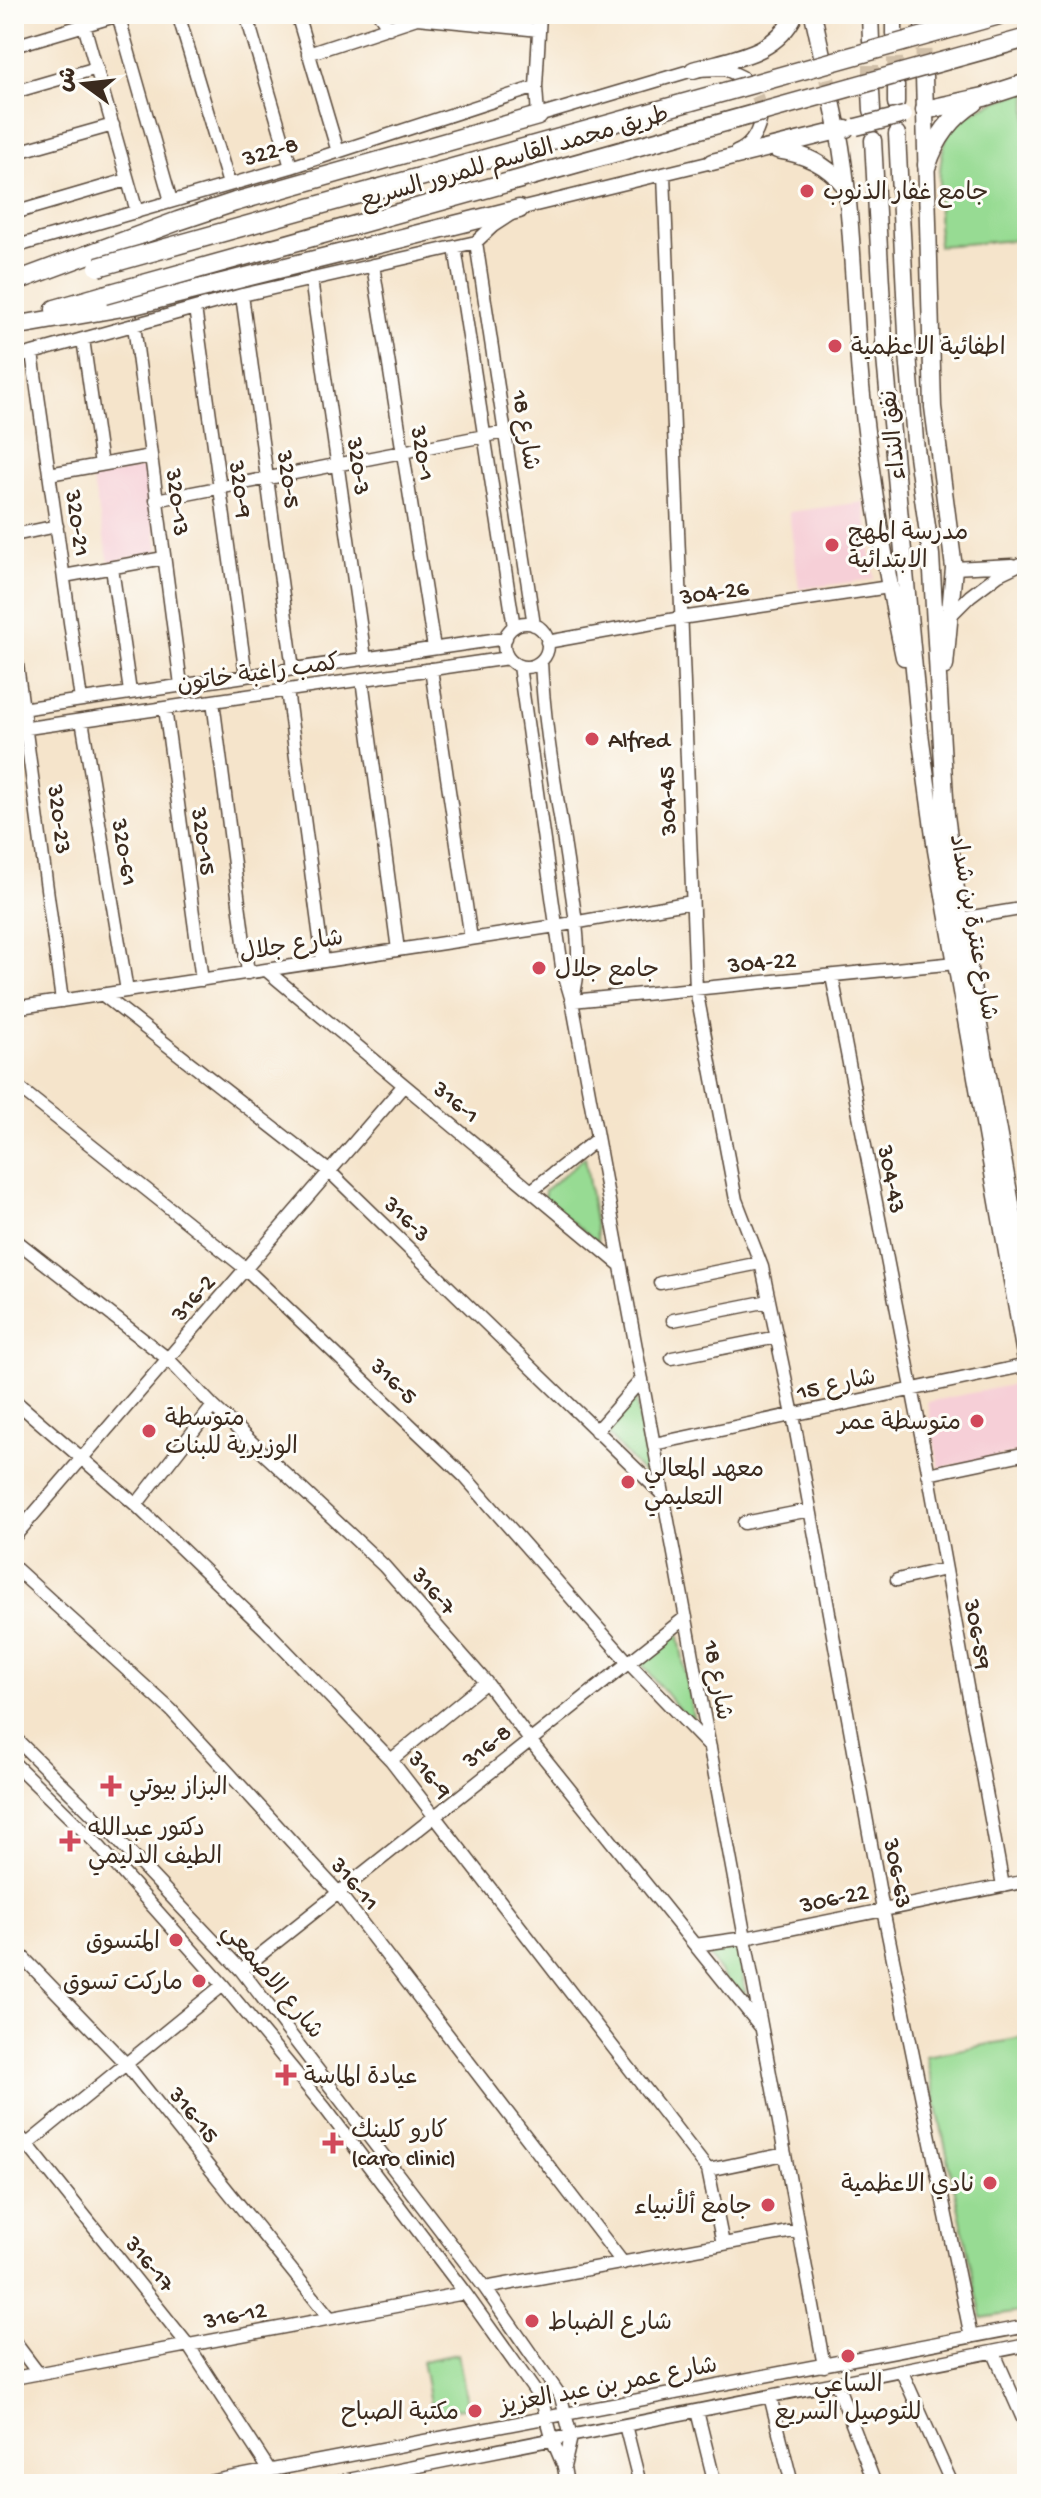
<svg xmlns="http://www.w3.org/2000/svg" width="1041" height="2498" font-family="'Gochi Hand','Playpen Sans Arabic',sans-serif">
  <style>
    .built { fill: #f6cfd7 }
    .green { fill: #97db93; stroke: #698258; stroke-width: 2 }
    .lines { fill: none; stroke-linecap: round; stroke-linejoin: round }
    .minor-tunnel { stroke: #d0bfa8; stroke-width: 12; stroke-dasharray: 12 6; stroke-linecap: butt }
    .major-tunnel { stroke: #d0bfa8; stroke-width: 16; stroke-dasharray: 16 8; stroke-linecap: butt }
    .minor-casing { stroke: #574638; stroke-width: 15 }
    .major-casing { stroke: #574638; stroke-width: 19 }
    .highway-casing { stroke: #574638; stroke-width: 21 }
    .minor { stroke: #fff; stroke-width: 12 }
    .major { stroke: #fff; stroke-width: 16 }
    .highway { stroke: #fff; stroke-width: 18 }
    .major-bridge-casing { stroke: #574638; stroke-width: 19; stroke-linecap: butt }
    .highway-bridge-casing { stroke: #574638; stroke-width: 21; stroke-linecap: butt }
    .major-bridge { stroke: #fff; stroke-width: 16 }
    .highway-bridge { stroke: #fff; stroke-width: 18 }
    .poi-dot { fill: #d1495b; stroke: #fdfcf7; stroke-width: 3 }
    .labels { text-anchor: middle; stroke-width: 6; stroke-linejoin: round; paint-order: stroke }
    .street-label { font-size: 24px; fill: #3b2a1e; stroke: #fdfcf7 }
    .poi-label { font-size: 24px; fill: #3b2a1e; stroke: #fdfcf7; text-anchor: start }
  </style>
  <rect width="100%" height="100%" fill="#fdfcf7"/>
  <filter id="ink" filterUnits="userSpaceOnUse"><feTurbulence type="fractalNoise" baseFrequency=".0125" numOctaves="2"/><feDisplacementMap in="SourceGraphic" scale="16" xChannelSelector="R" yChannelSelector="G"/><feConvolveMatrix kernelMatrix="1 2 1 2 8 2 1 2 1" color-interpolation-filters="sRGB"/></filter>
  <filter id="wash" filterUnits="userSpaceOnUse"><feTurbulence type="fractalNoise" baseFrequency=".006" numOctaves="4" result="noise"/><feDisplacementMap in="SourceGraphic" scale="32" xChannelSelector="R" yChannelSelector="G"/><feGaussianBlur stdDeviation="1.8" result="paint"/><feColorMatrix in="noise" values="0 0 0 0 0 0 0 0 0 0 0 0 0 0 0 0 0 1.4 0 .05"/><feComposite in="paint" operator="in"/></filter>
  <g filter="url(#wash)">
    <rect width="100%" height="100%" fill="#f5e4cb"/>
    <!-- built -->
    <path class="built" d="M 143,467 L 145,469 L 158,549 L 157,552 L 109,562 L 92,479 Z
      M 864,502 L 874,579 L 799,589 L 789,512 Z
      M 1016,1384 L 1027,1451 L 939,1468 L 927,1402 Z"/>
    <!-- green -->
    <path class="green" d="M 1027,91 L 1027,155 L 1025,156 L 1016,240 L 938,246 C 939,219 935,150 951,130 C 969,108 1001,100 1027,91 Z
      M 585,1157 L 598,1243 L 544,1199 L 545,1190 Z
      M 635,1393 L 648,1479 L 603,1429 Z
      M 678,1631 L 695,1729 L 639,1661 Z
      M 738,1944 L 748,2011 L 704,1949 Z
      M 1027,2037 L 1027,2311 L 982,2318 L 926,2056 Z
      M 458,2354 L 468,2407 L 432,2414 L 422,2361 Z"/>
  </g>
  <g filter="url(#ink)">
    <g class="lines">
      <!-- minor-tunnel -->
      <path class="minor-tunnel" d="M 747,81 C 757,92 761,103 761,118"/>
      <!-- major-tunnel -->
      <path class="major-tunnel" d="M 923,26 L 924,76
        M 894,34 L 896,84
        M 871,41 L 871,91
        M 822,55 L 832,101"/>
      <defs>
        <path id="minor" d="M 178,14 L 229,184
          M 246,14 L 291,167
          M 297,14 L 338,152
          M 379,14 L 389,28
          M 540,14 L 536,87 L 538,116 L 693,70 L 725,69 L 742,77
          M 118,15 L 171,201
          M 84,25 L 137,212
          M 14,46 L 122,14
          M 308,54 L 417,18 L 539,30
          M 14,92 L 97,68
          M 736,152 C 749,147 757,135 760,121
          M 14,153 L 113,125
          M 664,174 L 696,989 L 732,1179 L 736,1200 L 762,1267 L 793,1415 L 883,1910 L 971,2337
          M 14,213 L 127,180
          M 476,242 L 534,625
          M 14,247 L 291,167 L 536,87
          M 455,247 L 514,627
          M 373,265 L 434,648
          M 311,279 L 365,658
          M 242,295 L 293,669
          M 195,308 L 246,676
          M 134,325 L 181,685
          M 83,339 L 101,465
          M 32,353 L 81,700
          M 14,358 L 242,295 L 476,242 L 493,226 L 519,209 L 712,162 L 719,159
          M 49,474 L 151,456
          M 156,500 L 505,432
          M 14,535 L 57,526
          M 112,568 L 130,692
          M 954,568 L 1012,565
          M 64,576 L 164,558
          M 948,618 L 970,596 L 999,574 L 1020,564
          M504 645a22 22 0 1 1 44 0a22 22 0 1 1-44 0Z
          M 14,642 L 62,1001
          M 547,642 L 681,618 L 889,587
          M 541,661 C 544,730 558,799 568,868 C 574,910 585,959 572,1001
          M 519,666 L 562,967 L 572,1001 L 824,2366
          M 431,669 L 471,939
          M 362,679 L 398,950
          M 287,690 L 323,961
          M 213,701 L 248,973
          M 165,708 L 202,980
          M 14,710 L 506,638
          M 82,720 L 127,991
          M 14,730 L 508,658
          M 960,919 L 1027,908
          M 266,970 L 620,1265
          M 832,976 L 927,1465 L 1003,1886
          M 103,995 L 330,1172 L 663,1495
          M 572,1001 L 956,963
          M 14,1008 L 556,926 L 692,902
          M 14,1084 L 246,1269 L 465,1477 L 627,1661 L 710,1747
          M 531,1191 L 597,1139
          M 14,1239 L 168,1359 L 213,1406 L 384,1566 L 486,1682 L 529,1739 L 760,2026
          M 660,1283 L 760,1263
          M 673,1320 L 769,1301
          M 672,1358 L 777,1337
          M 14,1400 L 136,1505 L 266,1630 L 391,1760 L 708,2170 L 723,2244
          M 596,1431 L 642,1379
          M 654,1444 L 1027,1365
          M 928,1474 L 1027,1453
          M 136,1505 L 213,1406
          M 744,1523 L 810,1510
          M 14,1537 L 404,1085
          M 14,1567 L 171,1710 L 338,1892 L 623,2263
          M 897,1580 L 945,1569
          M 14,1737 L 114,1836 L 241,1970 L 485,2288 L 561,2397 L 571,2437 L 564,2467
          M 391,1760 L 486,1682
          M 14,1763 L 97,1844 L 223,1985 L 325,2108 L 465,2293 L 542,2401 L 553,2441 L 564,2467 L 567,2484
          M 695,1945 L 745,1938 L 1027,1881
          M 14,1948 L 126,2064 L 330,2318
          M 241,1970 L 686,1617
          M 14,2131 L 27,2144 L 188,2345 L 270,2471
          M 14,2155 L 223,1985
          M 708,2170 L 785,2154
          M 485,2288 L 799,2230
          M 14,2341 L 38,2373
          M 994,2353 L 1027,2428
          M 902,2372 L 952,2484
          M 14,2378 L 465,2293
          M 837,2384 L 875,2484
          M 770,2396 L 792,2484
          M 697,2411 L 715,2484
          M 625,2425 L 640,2484
          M 198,2484 L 1027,2326
          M 328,2484 L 1027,2345"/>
        <path id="major" d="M 813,14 L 822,55
          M 870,14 L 871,41
          M 894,14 L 894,34
          M 923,14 L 923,26
          M 693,70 C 733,58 776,55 795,14
          M 924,76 L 933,407 L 954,568 L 945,666
          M 896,84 L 896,103
          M 871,91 L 872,110
          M 832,101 C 854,194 852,292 861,386 C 870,477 885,568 904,657
          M 897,134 L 908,353 L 915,441 L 931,555 L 946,815 L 960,919 L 1027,1293
          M 873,140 L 885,358 L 920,733 L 936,850 L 1027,1366
          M 777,150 C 805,154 826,164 845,186
          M 712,162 L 846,129"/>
        <path id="highway" d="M 925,110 L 984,97 L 1027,83
          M 927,165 C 936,137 951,117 975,102
          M 14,282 L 178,221 L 235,202 L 538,116
          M 55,309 L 104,295
          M 14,326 L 134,305 L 519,209"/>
      </defs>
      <!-- minor casing -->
      <use href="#minor" class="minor-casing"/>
      <!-- major casing -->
      <use href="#major" class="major-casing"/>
      <!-- highway casing -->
      <use href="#highway" class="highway-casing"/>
      <!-- minor -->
      <use href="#minor" class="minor"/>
      <!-- major -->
      <use href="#major" class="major"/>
      <!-- highway -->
      <use href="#highway" class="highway"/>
      <defs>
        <path id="major-bridge" d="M 856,127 L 904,115"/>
        <path id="highway-bridge" d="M 98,267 L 1003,14
          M 104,295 L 1027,38"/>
      </defs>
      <!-- major-bridge casing -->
      <use href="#major-bridge" class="major-bridge-casing"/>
      <!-- highway-bridge casing -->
      <use href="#highway-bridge" class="highway-bridge-casing"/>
      <!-- major-bridge -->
      <use href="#major-bridge" class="major-bridge"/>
      <!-- highway-bridge -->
      <use href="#highway-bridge" class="highway-bridge"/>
    </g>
  </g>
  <!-- markers -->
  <g class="poi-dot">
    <circle cx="807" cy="191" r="8"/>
    <circle cx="835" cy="346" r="8"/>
    <circle cx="832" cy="545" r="8"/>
    <circle cx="592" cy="739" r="8"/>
    <circle cx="539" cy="968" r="8"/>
    <circle cx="977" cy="1421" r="8"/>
    <circle cx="149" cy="1431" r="8"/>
    <circle cx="628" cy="1482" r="8"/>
    <path d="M107 1774h8v8h8v8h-8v8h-8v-8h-8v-8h8z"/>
    <path d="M66 1829h8v8h8v8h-8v8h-8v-8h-8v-8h8z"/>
    <circle cx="176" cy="1940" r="8"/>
    <circle cx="199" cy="1981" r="8"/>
    <path d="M282 2063h8v8h8v8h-8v8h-8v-8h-8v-8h8z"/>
    <path d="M329 2131h8v8h8v8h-8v8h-8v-8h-8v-8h8z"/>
    <circle cx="990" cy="2183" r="8"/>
    <circle cx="768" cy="2205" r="8"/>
    <circle cx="532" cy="2321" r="8"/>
    <circle cx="848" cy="2356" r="8"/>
    <circle cx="475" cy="2411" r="8"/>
  </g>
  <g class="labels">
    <!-- street labels -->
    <g class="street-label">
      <text transform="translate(270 150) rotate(-16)" y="8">322-8</text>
      <text transform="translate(514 156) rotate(-16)" y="8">طريق محمد القاسم للمرور السريع</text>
      <text transform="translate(527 430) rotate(81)" y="8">شارع 18</text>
      <text transform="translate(892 435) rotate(-96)" y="8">نفق النداء</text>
      <text transform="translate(424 453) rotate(81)" y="8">320-1</text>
      <text transform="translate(360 466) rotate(82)" y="8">320-3</text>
      <text transform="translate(290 479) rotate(82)" y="8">320-5</text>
      <text transform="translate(242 489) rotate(82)" y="8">320-9</text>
      <text transform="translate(179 502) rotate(83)" y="8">320-13</text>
      <text transform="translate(79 523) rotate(82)" y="8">320-21</text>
      <text transform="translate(714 591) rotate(-8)" y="8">304-26</text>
      <text transform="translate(258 672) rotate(-8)" y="8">كمب راغبة خاتون</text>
      <text transform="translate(666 801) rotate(-92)" y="8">304-45</text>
      <text transform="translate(61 819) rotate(83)" y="8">320-23</text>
      <text transform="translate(205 841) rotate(82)" y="8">320-15</text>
      <text transform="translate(126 852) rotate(81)" y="8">320-61</text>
      <text transform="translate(975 927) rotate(80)" y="8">شارع عنترة بن شداد</text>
      <text transform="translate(291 944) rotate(-9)" y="8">شارع جلال</text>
      <text transform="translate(762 961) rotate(-5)" y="8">304-22</text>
      <text transform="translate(457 1101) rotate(40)" y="8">316-1</text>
      <text transform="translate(893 1179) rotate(79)" y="8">304-43</text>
      <text transform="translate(408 1218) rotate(44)" y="8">316-3</text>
      <text transform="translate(192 1297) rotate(-49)" y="8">316-2</text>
      <text transform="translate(395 1380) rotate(44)" y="8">316-5</text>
      <text transform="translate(836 1383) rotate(-12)" y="8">شارع 15</text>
      <text transform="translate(435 1590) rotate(49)" y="8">316-7</text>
      <text transform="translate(979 1634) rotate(80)" y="8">306-59</text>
      <text transform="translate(719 1680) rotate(80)" y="8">شارع 18</text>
      <text transform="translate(486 1745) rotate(-39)" y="8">316-8</text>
      <text transform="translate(431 1774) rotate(51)" y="8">316-9</text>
      <text transform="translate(899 1873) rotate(79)" y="8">306-63</text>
      <text transform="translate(356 1883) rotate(50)" y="8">316-11</text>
      <text transform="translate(834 1897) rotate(-12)" y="8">306-22</text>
      <text transform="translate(274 1980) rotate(50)" y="8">شارع الاصمعي</text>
      <text transform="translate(195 2114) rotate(51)" y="8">316-15</text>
      <text transform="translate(151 2263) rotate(51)" y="8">316-17</text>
      <text transform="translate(235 2314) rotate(-11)" y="8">316-12</text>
      <text transform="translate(608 2384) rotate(-11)" y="8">شارع عمر بن عبد العزيز</text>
    </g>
    <!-- poi labels -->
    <g class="poi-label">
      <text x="823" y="199">جامع غفار الذنوب</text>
      <text x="851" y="354">اطفائية الاعظمية</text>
      <text x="848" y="539">مدرسة المهج<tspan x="848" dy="28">الابتدائية</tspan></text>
      <text x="608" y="747">Alfred</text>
      <text x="555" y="976">جامع جلال</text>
      <text x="165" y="1425">متوسطة<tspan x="165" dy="28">الوزيرية للبنات</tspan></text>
      <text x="961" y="1429" text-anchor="end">متوسطة عمر</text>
      <text x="644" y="1476">معهد المعالي<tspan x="644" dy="28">التعليمي</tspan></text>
      <text x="129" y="1794">البزاز بيوتي</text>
      <text x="88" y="1835">دكتور عبدالله<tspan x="88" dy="28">الطيف الدليمي</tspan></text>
      <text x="160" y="1948" text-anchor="end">المتسوق</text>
      <text x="183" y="1989" text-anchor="end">ماركت تسوق</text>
      <text x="304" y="2083">عيادة الماسة</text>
      <text x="351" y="2137">كارو كلينك<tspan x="351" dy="28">(caro clinic)</tspan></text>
      <text x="974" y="2191" text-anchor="end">نادي الاعظمية</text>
      <text x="752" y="2213" text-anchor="end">جامع ألأنبياء</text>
      <text x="548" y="2329">شارع الضباط</text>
      <text x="848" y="2391" text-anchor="middle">الساعي<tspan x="848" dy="28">للتوصيل السريع</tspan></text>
      <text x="459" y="2419" text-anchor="end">مكتبة الصباح</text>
    </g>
  </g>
  <!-- margin -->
  <rect width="1041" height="2498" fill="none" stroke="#fdfcf7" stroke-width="48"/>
  <!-- north arrow -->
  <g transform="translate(84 84) rotate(285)" stroke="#fdfcf7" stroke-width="6" paint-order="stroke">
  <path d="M0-6L14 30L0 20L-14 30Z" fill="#3b2a1e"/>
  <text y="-12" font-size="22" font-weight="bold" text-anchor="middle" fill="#3b2a1e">ش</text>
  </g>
</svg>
